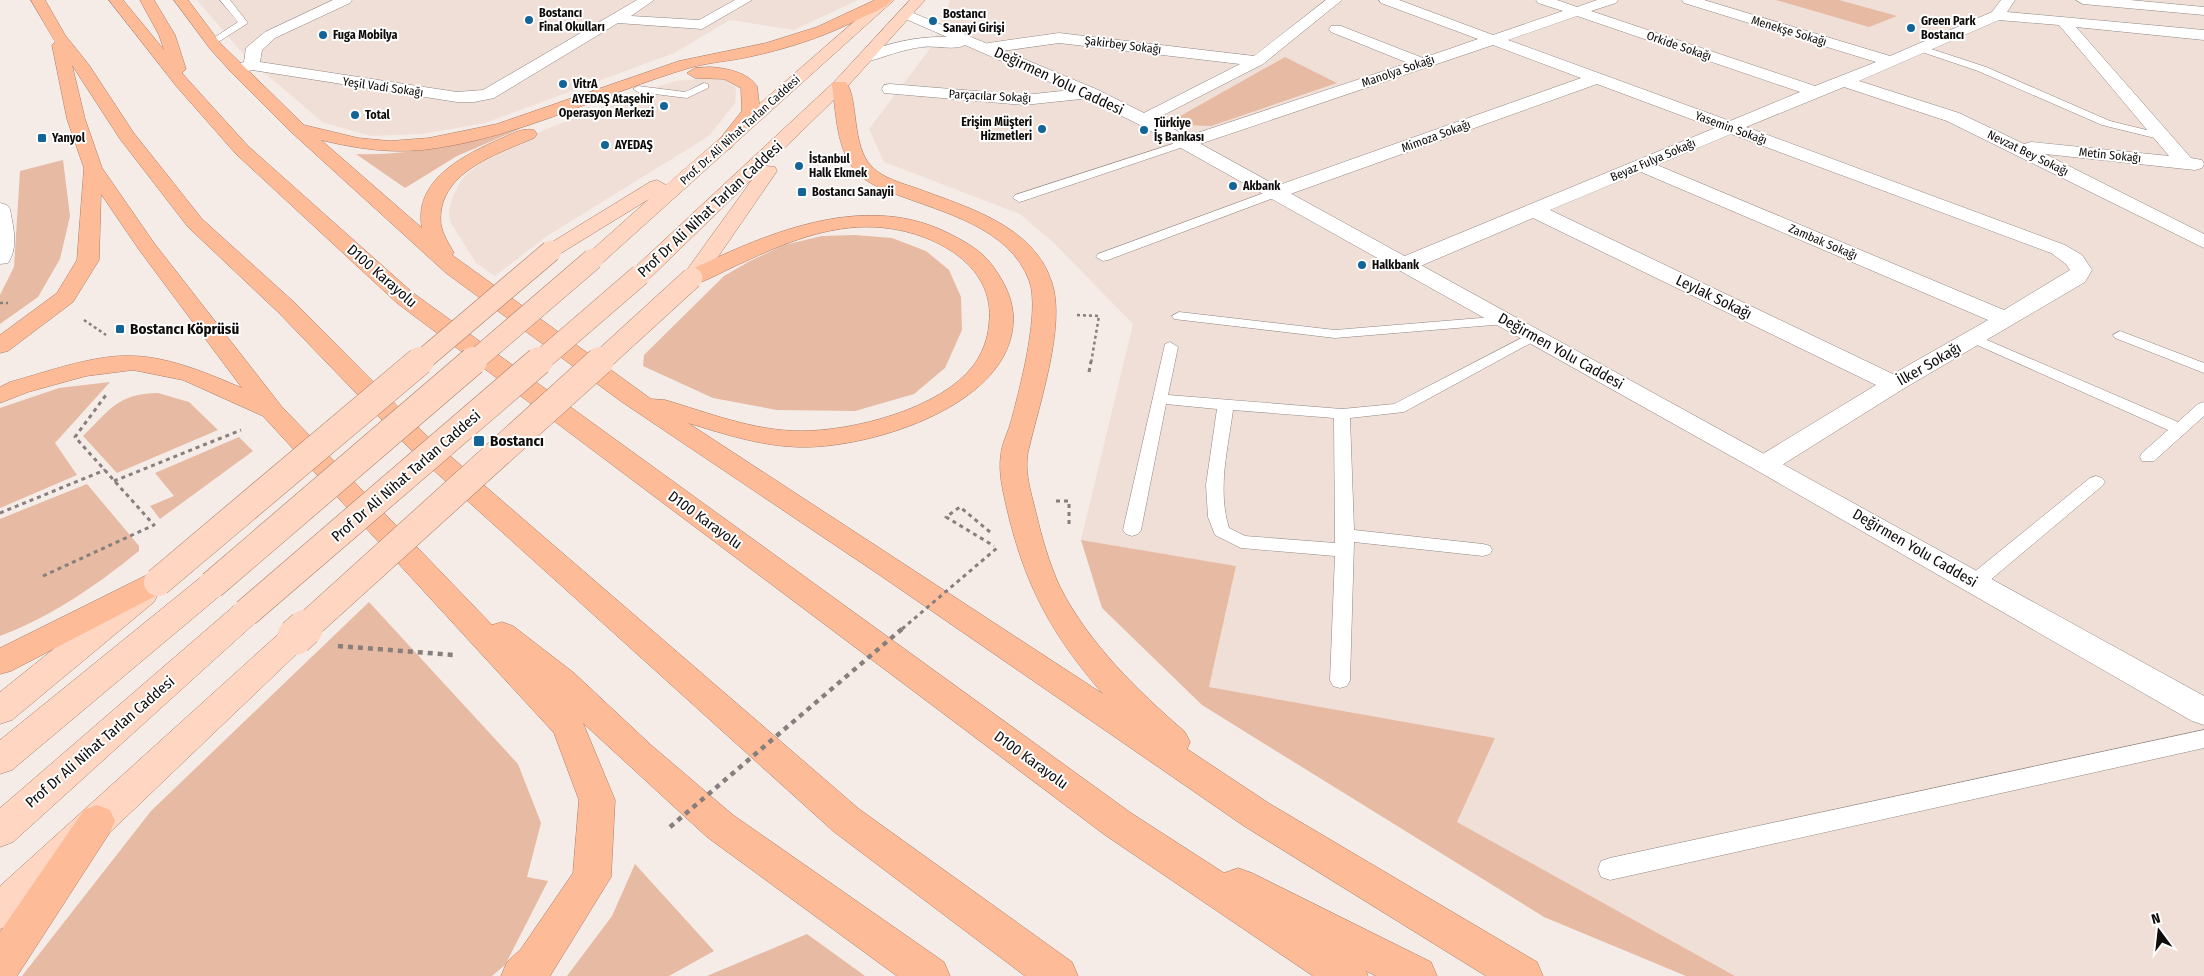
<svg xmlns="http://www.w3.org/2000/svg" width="2204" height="976" font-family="'Fira Sans Condensed',sans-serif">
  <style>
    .built { fill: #f0dfd7 }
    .green { fill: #e6baa3 }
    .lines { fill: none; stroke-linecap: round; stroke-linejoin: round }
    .lane-casing { stroke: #908783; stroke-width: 1 }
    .street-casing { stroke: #908783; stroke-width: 1 }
    .secondary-casing { stroke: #908783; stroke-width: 1 }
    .primary-casing { stroke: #aa7d66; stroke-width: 1 }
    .highway-casing { stroke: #aa7d66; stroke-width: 1 }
    .path-far2 { stroke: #867f7d; stroke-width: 2.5; stroke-dasharray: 3 3; stroke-linecap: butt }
    .path-far1 { stroke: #867f7d; stroke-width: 3; stroke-dasharray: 4 4; stroke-linecap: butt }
    .path { stroke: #867f7d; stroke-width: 4.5; stroke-dasharray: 5 5; stroke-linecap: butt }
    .lane { fill: #fff; fill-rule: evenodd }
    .street { fill: #fff; fill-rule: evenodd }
    .secondary { fill: #fff; fill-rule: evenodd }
    .primary { fill: #fed6c1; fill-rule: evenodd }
    .highway { fill: #febb98; fill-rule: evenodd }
    .primary-bridge-far2-casing { stroke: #aa7d66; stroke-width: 22; stroke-linecap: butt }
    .primary-bridge-far1-casing { stroke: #aa7d66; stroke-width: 29; stroke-linecap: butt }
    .primary-bridge-casing { stroke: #aa7d66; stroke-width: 37; stroke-linecap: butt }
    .path-bridge-far1 { stroke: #867f7d; stroke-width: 3; stroke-dasharray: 4 4; stroke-linecap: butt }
    .path-bridge { stroke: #867f7d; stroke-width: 4.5; stroke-dasharray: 5 5; stroke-linecap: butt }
    .primary-bridge-far2 { stroke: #fed6c1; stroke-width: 21 }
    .primary-bridge-far1 { stroke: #fed6c1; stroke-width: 28 }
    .primary-bridge { stroke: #fed6c1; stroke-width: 36 }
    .poi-dot { fill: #126596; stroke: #fff; stroke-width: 2 }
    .labels { text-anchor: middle; stroke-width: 4; stroke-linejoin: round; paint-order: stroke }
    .far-poi-label { font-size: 12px; font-weight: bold; fill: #0e0b0a; stroke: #fff; text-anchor: start }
    .far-street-label { font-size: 12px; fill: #0e0b0a; stroke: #fff }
    .street-label { font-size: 15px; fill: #0e0b0a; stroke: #fff }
    .poi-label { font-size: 15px; font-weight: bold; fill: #0e0b0a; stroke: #fff; text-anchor: start }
  </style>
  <rect width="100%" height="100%" fill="#f5ebe7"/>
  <!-- built -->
  <path class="built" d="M 197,0 L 858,0 L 794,30 L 730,20 L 674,53 L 485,123 L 422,134 L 371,136 L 322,122 L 245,56 Z
    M 950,0 L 2204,0 L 2204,976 L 1735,976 L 1457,822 L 1494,738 L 1209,687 L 1236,566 L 1081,540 L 1133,324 L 1055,244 L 1020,214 L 884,162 L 869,129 L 932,46 Z
    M 710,78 L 724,79 L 736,88 L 735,103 L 709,136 L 547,236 L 495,276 L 476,263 L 451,223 L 449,211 L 452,198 L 462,179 L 483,160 L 544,130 L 653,88 L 676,81 Z"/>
  <!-- green -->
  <path class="green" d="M 1776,0 L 1839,0 L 1897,16 L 1869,27 Z
    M 1285,57 L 1337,83 L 1211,126 L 1184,125 L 1175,119 Z
    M 522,128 L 457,156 L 405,188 L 356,154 C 413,156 467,142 522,128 Z
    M 63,160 L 70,216 L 60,259 L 38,297 L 0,324 L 0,295 L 14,267 L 20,171 Z
    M 855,235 L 892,238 L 926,251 L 949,270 L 961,297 L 962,330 L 945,368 L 914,394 L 855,411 L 777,410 L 713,398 L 643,366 L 644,355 L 724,276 L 750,261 L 784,245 L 822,236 Z
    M 110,382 L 55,443 L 77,475 L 0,508 L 0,408 L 59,388 Z
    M 158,393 L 189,402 L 218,430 L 117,473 L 83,436 C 111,409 117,394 158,393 Z
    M 239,437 L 253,451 L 160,519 L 150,506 L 174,496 L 155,473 Z
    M 87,484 L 139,546 L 139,551 C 97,585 51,617 0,636 L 0,519 Z
    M 1081,540 L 1236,566 L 1209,687 L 1495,738 L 1457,822 L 1735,976 L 1686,976 L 1544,917 L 1202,705 L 1102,608 Z
    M 369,602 L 518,764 L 541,823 L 527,877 L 548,881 L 505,965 L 492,976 L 22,976 L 151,811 Z
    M 635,864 L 714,951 L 669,976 L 567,976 L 612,916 Z
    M 807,934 L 865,976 L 707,976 Z"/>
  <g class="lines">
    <defs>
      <path id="lane" d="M 220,0 L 230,0 L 248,23 L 212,46 L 207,43 L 209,41 L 238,22 Z
        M 1919,45 L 1986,67 L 2110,121 L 2167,135 L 2169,137 L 2163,140 L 2102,125 L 1978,71 L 1916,50 L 1916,46 Z
        M 704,83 L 708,84 L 708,88 L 687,98 L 638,92 L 633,89 L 638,86 L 685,92 Z
        M 1185,140 L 1191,143 L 1189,145 L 1023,201 L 1019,202 L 1013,198 L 1015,195 Z
        M 1275,189 L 1279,190 L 1281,193 L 1279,196 L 1108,260 L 1103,261 L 1096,257 L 1098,254 Z
        M 1179,312 L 1335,330 L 1505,316 L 1512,320 L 1505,324 L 1335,338 L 1174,319 L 1172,316 Z
        M 2120,331 L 2204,363 L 2204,373 L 2115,338 L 2113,335 Z
        M 1533,332 L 1538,333 L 1540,336 L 1538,339 L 1404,412 L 1350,418 L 1354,530 L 1483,544 L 1490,546 L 1492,550 L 1490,554 L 1483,556 L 1354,542 L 1350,680 L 1347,686 L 1340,688 L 1333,686 L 1330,680 L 1335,556 L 1241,548 L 1215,535 L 1208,517 L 1206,485 L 1217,409 L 1166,404 L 1141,530 L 1138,534 L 1132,536 L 1126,534 L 1123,530 L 1165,344 L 1170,342 L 1178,347 L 1168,395 L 1342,409 L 1394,404 ZM 1233,410 L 1334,418 L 1335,543 L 1245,536 L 1229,528 C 1217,489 1228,449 1233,410 Z
        M 1973,334 L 2178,422 L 2198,404 L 2204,402 L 2204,416 L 2154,461 L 2142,461 L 2140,457 L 2142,453 L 2168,430 L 1968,341 L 1966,338 Z
        M 2096,476 L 2102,478 L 2105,482 L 2102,486 L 1982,587 L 1975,589 L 1968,587 L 1965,582 L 1968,577 L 2090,478 Z
        M 2204,730 L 2204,748 L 1610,880 L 1601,877 L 1598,869 L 1601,861 L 1610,858 Z"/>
      <path id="street" d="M 333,0 L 352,0 L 350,3 L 275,38 L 262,50 L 260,62 L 457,92 L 483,90 L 637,0 L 654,0 L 631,16 L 699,20 L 735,0 L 752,0 L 702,29 L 618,23 L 494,98 L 474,102 L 457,102 L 252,70 L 237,74 L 229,69 L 231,66 L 244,62 L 246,48 L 265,32 Z
        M 1326,0 L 1342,0 L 1263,64 L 1144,125 L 1138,124 L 1135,120 L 1138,116 L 1240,64 L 1059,43 L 988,53 L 980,48 L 988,43 L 1059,33 L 1254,56 Z
        M 1379,0 L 1399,0 L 1493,35 L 1563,11 L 1538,3 L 1536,0 L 1557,0 L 1577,7 L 1597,0 L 1618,0 L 1616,3 L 1591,11 L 1815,86 L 1876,62 L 1684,3 L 1682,0 L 1704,0 L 1890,56 L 1992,12 L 2001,0 L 2015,0 L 2007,12 L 2204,30 L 2204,40 L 2076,27 L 2191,158 L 2202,160 L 2204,164 L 2202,168 L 2195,170 L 2045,154 L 2204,234 L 2204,248 L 1947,121 L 1844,87 L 1746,127 L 2065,245 L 2082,255 L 2092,270 L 2085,282 L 1903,389 L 1774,470 L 1765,472 L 1756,470 L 1752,464 L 1756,458 L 1876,385 L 1533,218 L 1411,270 L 1403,271 L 1395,270 L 1392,265 L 1395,260 L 1715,128 L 1597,84 L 1282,197 L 1268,197 L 1265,193 L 1268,189 L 1581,78 L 1493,45 L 1191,147 L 1179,147 L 1176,143 L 1179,139 L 1408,63 L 1331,32 L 1329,29 L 1331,26 L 1341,26 L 1423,58 L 1478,39 L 1381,3 ZM 1577,16 L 1800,92 L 1730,121 L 1508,40 ZM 1999,20 L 2059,25 L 2169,156 L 2031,142 L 2024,144 L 1959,113 L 1859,81 ZM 1731,134 L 2051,253 L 2066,264 L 2070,270 L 2004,310 L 1657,165 ZM 1641,172 L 1988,320 L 1893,374 L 1550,210 Z
        M 2076,0 L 2130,0 L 2204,7 L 2204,15 L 2083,4 Z
        M 890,84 L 1024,95 L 1090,88 L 1096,89 L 1098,93 L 1096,97 L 1090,98 L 1024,105 L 884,93 L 882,89 L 884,85 Z"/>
      <path id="secondary" d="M 906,10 L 1096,89 L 1150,116 L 2204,696 L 2204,725 L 2192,721 L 1756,470 L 1138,124 L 1084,97 L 965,45 C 955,51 935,45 923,47 C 903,49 885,57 866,62 L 860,60 L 858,57 L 860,54 C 889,43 917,36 947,37 L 901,17 L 899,14 Z
        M 0,203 L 7,205 L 10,209 C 13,227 19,246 8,263 L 0,264 Z"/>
      <path id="primary" d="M 879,0 L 894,0 L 601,264 L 593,265 L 585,264 L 582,259 L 649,199 L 558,255 L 551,257 L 544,255 L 540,251 L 544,247 L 650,182 L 657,180 L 666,185 Z
        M 910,0 L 925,0 L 846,88 L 766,166 L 775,167 L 777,171 L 700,283 L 692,285 L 684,283 L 681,278 L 754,177 L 648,280 L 640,282 L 632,280 L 629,275 L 632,270 L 834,82 Z
        M 212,574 L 223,577 L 227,585 L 223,593 L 12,770 L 0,774 L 0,740 L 201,577 Z
        M 143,583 L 154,586 L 158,594 L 154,602 L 12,720 L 0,724 L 0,692 L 132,586 Z
        M 246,602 L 257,605 L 261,613 L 257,621 L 13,842 L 0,847 L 0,808 L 235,605 Z
        M 295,625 L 306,629 L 311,637 L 306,645 L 14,924 L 0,929 L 0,886 L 284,629 Z"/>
      <path id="highway" d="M 31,0 L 45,0 L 65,35 L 89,65 L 133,132 L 202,219 L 295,303 L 427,436 L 859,809 L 1072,962 L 1078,976 L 1025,976 L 833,831 L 409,448 L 279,313 L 188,227 L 120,139 L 72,65 L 85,119 L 102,168 L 154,243 L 282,407 L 492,625 L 502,622 L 513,626 L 574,673 L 651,745 L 733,815 L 944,962 L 950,976 L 897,976 L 707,837 L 583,723 L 615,800 L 611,877 L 550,976 L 501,976 L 507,962 L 521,949 L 573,873 L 579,800 L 554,733 L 263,416 L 183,380 L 133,370 L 86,376 L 28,392 L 0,403 L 0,387 L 10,382 C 47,372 95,354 133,356 C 170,357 209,374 242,388 L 140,251 L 101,194 L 99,260 L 73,302 L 8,351 L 0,353 L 0,335 L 57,293 L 77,260 L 84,168 L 67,119 L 52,45 L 55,42 Z
        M 109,0 L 123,0 L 164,50 L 159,35 L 140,0 L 154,0 L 175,35 L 186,69 L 182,73 L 189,81 L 248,146 L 413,293 L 1131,813 L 1224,873 L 1238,868 L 1252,873 L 1431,962 L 1437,976 L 1376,976 L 1366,971 L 1368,976 L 1313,976 L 1105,835 L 397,303 L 236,154 L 177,87 Z
        M 174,0 L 188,0 L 221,44 L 304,125 L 358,138 L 390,141 L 429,138 L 497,124 L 679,61 L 766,43 L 817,27 L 875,0 L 892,0 C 886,8 872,13 863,17 C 829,35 790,48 753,56 C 732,61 710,62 689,68 C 602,94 521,137 430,149 C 393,154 358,149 321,140 L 422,228 C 413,181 462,156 498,140 C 510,135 522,127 534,130 L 537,134 L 534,138 C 497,154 435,173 441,225 C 443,235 449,244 454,253 L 452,255 L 651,399 L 665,400 C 709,413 754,431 801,431 C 853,431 940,409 973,366 C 982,354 988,339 989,324 C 997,262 927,229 874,227 C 829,225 784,243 744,262 C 727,269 710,280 692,285 L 684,283 L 681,278 L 684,273 C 763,235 862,190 948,233 C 964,241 981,250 992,265 C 1008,287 1018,309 1011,337 C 993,411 865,449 798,447 C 761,446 724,434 688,423 L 1103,694 C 1052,635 1025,586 1007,509 C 1003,491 998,472 1001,454 C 1002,444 1007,434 1010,425 C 1019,392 1041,311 1029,280 C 1009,228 945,213 898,195 C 880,188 862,182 851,165 C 836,142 836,111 832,85 L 834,82 L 846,82 C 859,100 851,146 872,167 C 883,178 901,183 916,188 C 966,207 1034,225 1052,283 C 1066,325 1039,405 1029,448 C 1023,469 1031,492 1036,513 C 1042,538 1049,563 1060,587 C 1089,644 1138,691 1185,732 L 1190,742 L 1187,749 L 1270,804 L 1537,962 L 1543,976 L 1486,976 L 1244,826 L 884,578 L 622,402 L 446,273 L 290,131 L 231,72 L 211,50 Z
        M 710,67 C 726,68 747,72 757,86 L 760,111 L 730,149 L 718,149 L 715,145 L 742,111 L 741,88 L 724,79 L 695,78 L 687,73 L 695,68 Z
        M 158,571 L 169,575 L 173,582 L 169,589 L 11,671 L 0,674 L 0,648 L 147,575 Z
        M 97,805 L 110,810 L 115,821 L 110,832 L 17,976 L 0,976 L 0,932 L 84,810 Z"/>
    </defs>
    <!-- lane casing -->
    <use href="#lane" class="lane-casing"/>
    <!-- street casing -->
    <use href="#street" class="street-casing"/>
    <!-- secondary casing -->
    <use href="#secondary" class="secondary-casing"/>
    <!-- primary casing -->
    <use href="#primary" class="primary-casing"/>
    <!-- highway casing -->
    <use href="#highway" class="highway-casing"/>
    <!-- path-far2 -->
    <path class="path-far2" d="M 0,303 L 8,303
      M 1077,315 L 1099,316 L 1091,363
      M 84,320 L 106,335"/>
    <!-- path-far1 -->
    <path class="path-far1" d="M 1089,372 L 1091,361
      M 114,481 L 241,430
      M 1056,501 L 1069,501 L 1069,525
      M 0,513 L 105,470
      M 990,532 L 960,507 L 946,517 L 994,546
      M 43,576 L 154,525 L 75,437 L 106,395"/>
    <!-- path -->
    <path class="path" d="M 338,646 L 454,655"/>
    <!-- lane -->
    <use href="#lane" class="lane"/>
    <!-- street -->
    <use href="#street" class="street"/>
    <!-- secondary -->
    <use href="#secondary" class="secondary"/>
    <!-- primary -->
    <use href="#primary" class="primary"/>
    <!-- highway -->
    <use href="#highway" class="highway"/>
    <defs>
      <path id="primary-bridge-far2" d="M 419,363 L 551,251
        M 472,363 L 593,259
        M 538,363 L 640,275
        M 599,363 L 692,278"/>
      <path id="primary-bridge-far1" d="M 158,582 L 420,361
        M 212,585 L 473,361
        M 246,613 L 539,361
        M 304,629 L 600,361"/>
      <path id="primary-bridge" d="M 295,637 L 305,628"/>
    </defs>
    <!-- primary-bridge-far2 casing -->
    <use href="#primary-bridge-far2" class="primary-bridge-far2-casing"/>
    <!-- primary-bridge-far1 casing -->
    <use href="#primary-bridge-far1" class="primary-bridge-far1-casing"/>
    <!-- primary-bridge casing -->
    <use href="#primary-bridge" class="primary-bridge-casing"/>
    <!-- path-bridge-far1 -->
    <path class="path-bridge-far1" d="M 902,629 L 997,548"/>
    <!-- path-bridge -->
    <path class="path-bridge" d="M 670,827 L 903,628"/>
    <!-- primary-bridge-far2 -->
    <use href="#primary-bridge-far2" class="primary-bridge-far2"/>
    <!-- primary-bridge-far1 -->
    <use href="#primary-bridge-far1" class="primary-bridge-far1"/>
    <!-- primary-bridge -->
    <use href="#primary-bridge" class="primary-bridge"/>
  </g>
  <!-- markers -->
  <g class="poi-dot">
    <circle cx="529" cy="20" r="5"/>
    <circle cx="933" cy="21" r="5"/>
    <circle cx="1911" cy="28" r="5"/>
    <circle cx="323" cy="35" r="5"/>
    <circle cx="563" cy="84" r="5"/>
    <circle cx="664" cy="106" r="5"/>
    <circle cx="355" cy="115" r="5"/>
    <circle cx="1042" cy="129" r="5"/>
    <circle cx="1144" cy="130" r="5"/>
    <rect x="37" y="133" width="10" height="10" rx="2.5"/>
    <circle cx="605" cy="145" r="5"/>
    <circle cx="799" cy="166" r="5"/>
    <circle cx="1233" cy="186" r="5"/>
    <rect x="797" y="187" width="10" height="10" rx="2.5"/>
    <circle cx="1362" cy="265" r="5"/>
    <rect x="115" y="324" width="10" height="10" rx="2.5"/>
    <rect x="473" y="435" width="12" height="12" rx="2.5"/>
  </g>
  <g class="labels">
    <!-- far-poi labels -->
    <g class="far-poi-label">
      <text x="539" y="17">Bostancı<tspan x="539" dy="14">Final Okulları</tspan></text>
      <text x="943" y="18">Bostancı<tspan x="943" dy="14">Sanayi Girişi</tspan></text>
      <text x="1921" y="25">Green Park<tspan x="1921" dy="14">Bostancı</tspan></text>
      <text x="333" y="39">Fuga Mobilya</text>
      <text x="573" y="88">VitrA</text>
      <text x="654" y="103" text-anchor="end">AYEDAŞ Ataşehir<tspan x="654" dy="14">Operasyon Merkezi</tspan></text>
      <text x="365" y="119">Total</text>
      <text x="1032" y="126" text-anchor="end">Erişim Müşteri<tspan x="1032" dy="14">Hizmetleri</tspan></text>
      <text x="1154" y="127">Türkiye<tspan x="1154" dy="14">İş Bankası</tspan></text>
      <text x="52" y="142">Yanyol</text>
      <text x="615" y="149">AYEDAŞ</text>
      <text x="809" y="163">İstanbul<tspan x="809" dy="14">Halk Ekmek</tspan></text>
      <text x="1243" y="190">Akbank</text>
      <text x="812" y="196">Bostancı Sanayii</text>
      <text x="1372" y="269">Halkbank</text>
    </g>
    <!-- far-street labels -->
    <g class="far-street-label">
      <text transform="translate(1789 31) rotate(17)" y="4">Menekşe Sokağı</text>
      <text transform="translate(1123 45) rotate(7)" y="4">Şakirbey Sokağı</text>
      <text transform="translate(1679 46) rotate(19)" y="4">Orkide Sokağı</text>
      <text transform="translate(1398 71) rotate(-19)" y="4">Manolya Sokağı</text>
      <text transform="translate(383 87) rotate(8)" y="4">Yeşil Vadi Sokağı</text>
      <text transform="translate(990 96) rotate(3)" y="4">Parçacılar Sokağı</text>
      <text transform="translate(1731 128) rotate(20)" y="4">Yasemin Sokağı</text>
      <text transform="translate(740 130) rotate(-42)" y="4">Prof. Dr. Ali Nihat Tarlan Caddesi</text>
      <text transform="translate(1436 136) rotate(-20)" y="4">Mimoza Sokağı</text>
      <text transform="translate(2028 153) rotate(26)" y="4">Nevzat Bey Sokağı</text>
      <text transform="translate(2110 155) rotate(6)" y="4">Metin Sokağı</text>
      <text transform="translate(1653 160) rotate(-23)" y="4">Beyaz Fulya Sokağı</text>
      <text transform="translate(1823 242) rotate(23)" y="4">Zambak Sokağı</text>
    </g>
    <!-- street labels -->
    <g class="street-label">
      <text transform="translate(1059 81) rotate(25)" y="5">Değirmen Yolu Caddesi</text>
      <text transform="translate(710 209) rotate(-43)" y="5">Prof Dr Ali Nihat Tarlan Caddesi</text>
      <text transform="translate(382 276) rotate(41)" y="5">D100 Karayolu</text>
      <text transform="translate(1714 297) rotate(26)" y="5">Leylak Sokağı</text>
      <text transform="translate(1561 351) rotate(29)" y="5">Değirmen Yolu Caddesi</text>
      <text transform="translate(1929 364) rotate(-30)" y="5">İlker Sokağı</text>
      <text transform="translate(406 476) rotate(-41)" y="5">Prof Dr Ali Nihat Tarlan Caddesi</text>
      <text transform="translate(705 520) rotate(36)" y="5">D100 Karayolu</text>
      <text transform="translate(1915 548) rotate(30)" y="5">Değirmen Yolu Caddesi</text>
      <text transform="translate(100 742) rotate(-41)" y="5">Prof Dr Ali Nihat Tarlan Caddesi</text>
      <text transform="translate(1031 760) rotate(36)" y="5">D100 Karayolu</text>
    </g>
    <!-- poi labels -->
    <g class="poi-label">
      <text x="130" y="334">Bostancı Köprüsü</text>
      <text x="490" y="446">Bostancı</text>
    </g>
  </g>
  <!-- north arrow -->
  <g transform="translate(2159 931) rotate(345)" stroke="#ffffff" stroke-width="4" paint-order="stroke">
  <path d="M0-4L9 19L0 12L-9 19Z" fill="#0e0b0a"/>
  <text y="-8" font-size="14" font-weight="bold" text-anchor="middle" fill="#0e0b0a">N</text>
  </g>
</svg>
